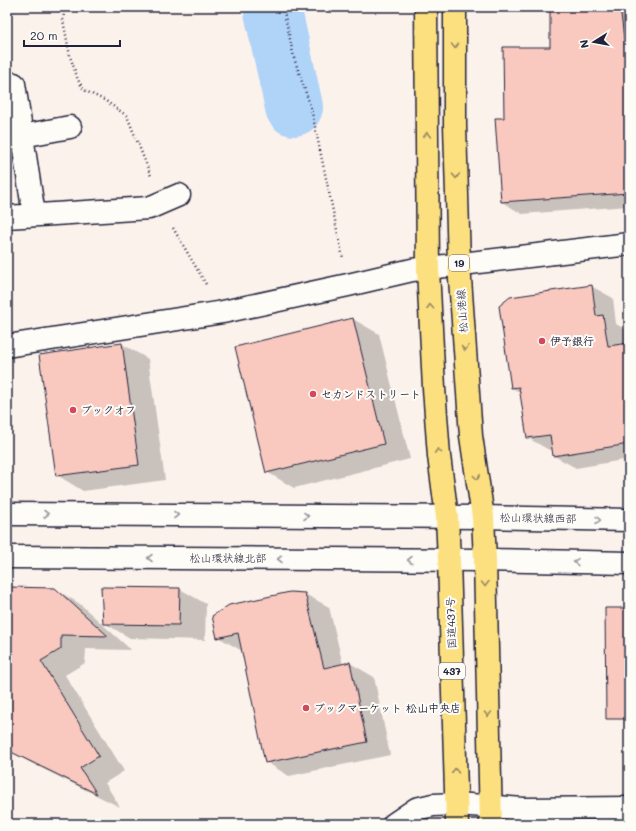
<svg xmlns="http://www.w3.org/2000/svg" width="636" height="831" font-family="Mali,'Klee One',sans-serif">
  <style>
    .shadow { fill: #0003 }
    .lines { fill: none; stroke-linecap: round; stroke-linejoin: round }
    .river { stroke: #b0d3f8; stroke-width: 58 }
    .building { fill: #f9c9bf; stroke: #22223b }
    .minor-casing { stroke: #22223b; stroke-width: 25 }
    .tertiary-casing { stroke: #22223b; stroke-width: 25 }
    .primary-casing { stroke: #22223b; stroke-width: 25 }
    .trunk-casing { stroke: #22223b; stroke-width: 25 }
    .path { stroke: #22223b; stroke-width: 2.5; stroke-dasharray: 1 3; stroke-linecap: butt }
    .minor { stroke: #fdfcf7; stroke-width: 22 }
    .tertiary { stroke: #fdfcf7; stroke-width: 22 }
    .primary { stroke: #fce080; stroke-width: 22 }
    .trunk { stroke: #fce080; stroke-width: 22 }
    .oneway { stroke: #9a8a61 }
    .oneway2 { stroke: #9a9aa2 }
    .poi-dot { fill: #d1495b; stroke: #fdfcf7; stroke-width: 1.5 }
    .labels { text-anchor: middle; stroke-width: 4; stroke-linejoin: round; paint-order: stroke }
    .shield { fill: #fdfcf7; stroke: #646373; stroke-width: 1 }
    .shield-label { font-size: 10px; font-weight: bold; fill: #22223b }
    .street-label { font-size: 11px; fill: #22223b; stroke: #fdfcf7 }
    .poi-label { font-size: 11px; font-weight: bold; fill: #22223b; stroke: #fdfcf7; text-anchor: start }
  </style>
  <rect width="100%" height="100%" fill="#fcf2ec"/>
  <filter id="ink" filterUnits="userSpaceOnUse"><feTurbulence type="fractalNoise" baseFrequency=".025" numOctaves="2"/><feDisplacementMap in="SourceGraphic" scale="8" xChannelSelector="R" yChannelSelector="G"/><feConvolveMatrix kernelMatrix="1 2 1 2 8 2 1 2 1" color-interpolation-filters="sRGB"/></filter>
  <g filter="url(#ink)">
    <!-- shadow -->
    <path class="shadow" d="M 551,7 L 629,7 L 629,206 L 522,214 L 502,202 L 505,119 L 551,48 Z
      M 591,286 L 613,298 L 616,324 L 625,329 L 627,345 L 629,344 L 629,459 L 576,468 L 554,456 L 553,449 L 549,450 L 528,438 L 521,393 L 512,388 Z
      M 353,319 L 379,334 L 410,459 L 294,488 L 267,472 Z
      M 122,344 L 148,359 L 165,480 L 83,491 L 57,475 L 40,355 Z
      M 7,588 L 55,589 L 80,604 L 131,650 L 86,649 L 85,663 L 65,675 L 124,771 L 105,783 L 120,807 L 29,762 L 7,749 Z
      M 180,589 L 206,604 L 205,640 L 130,638 L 104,623 Z
      M 305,594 L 329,607 L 343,665 L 350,663 L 374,677 L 390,755 L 289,776 L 266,762 L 242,651 L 218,637 Z"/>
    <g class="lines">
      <!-- river -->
      <path class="river" d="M 272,7 L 294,107"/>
    </g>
    <!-- building -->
    <path class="building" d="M 550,7 L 620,7 L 629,77 L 629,193 L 501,202 L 495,118 L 504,118 L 503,47 L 550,47 Z
      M 592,285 L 596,316 L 603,315 L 608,346 L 629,343 L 629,444 L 553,456 L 550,435 L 527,438 L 519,387 L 511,388 L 499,306 L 510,297 Z
      M 353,318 L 384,444 L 266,473 L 235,347 Z
      M 122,343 L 139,465 L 56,476 L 39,355 Z
      M 7,587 L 55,588 L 108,636 L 61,635 L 61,649 L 41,661 L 99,756 L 80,768 L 97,794 L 7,750 Z
      M 101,587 L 180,588 L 179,625 L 103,624 Z
      M 290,592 L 305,593 L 324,668 L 350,662 L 367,742 L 265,763 L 238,633 L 217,638 L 212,616 L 229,605 Z
      M 605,608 L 629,608 L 629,719 L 606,719 Z"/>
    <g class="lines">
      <defs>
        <path id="minor" d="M 14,84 L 34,215
          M 22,136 L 70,127
          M 7,217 L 149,208 L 179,195
          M 7,346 L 223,312 L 348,285 L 412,270 L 629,244
          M 394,824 L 416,809 L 433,805 L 456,804 L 524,809 L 629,808"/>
        <path id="tertiary" d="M 7,514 L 483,517 L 629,520
          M 7,557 L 485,560 L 629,563"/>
        <path id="primary" d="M 426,7 L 428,269 L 434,388 L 439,456 L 447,517
          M 455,7 L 455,125 L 459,264 L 471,436 L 483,517"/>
        <path id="trunk" d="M 447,517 L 449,560 L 457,824
          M 483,517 L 485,560 L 491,824"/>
      </defs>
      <!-- minor casing -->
      <use href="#minor" class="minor-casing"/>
      <!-- tertiary casing -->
      <use href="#tertiary" class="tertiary-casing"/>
      <!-- primary casing -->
      <use href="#primary" class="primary-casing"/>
      <!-- trunk casing -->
      <use href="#trunk" class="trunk-casing"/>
      <!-- path -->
      <path class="path" d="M 65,7 L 63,20 L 70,56 L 78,80 L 84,90 L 106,101 L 127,116 L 151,176
        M 283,7 L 294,58 L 311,108 L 343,258
        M 173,228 L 207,286"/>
      <!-- minor -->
      <use href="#minor" class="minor"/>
      <!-- tertiary -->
      <use href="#tertiary" class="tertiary"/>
      <!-- primary -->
      <use href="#primary" class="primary"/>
      <!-- trunk -->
      <use href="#trunk" class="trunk"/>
    </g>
    <!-- one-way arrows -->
    <defs><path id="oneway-chevron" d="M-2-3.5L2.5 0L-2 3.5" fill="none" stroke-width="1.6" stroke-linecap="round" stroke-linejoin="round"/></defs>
    <g class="oneway">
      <use href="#oneway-chevron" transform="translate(455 46) rotate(90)"/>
      <use href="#oneway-chevron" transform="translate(427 135) rotate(-90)"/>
      <use href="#oneway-chevron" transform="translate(456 176) rotate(88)"/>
      <use href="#oneway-chevron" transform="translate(430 307) rotate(-93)"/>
      <use href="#oneway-chevron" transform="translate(465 348) rotate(86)"/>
      <use href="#oneway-chevron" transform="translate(438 451) rotate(-94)"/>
      <use href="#oneway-chevron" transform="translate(477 477) rotate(82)"/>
      <use href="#oneway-chevron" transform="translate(485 584) rotate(89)"/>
      <use href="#oneway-chevron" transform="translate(488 714) rotate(88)"/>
      <use href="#oneway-chevron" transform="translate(455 771) rotate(-92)"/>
    </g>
    <g class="oneway2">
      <use href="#oneway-chevron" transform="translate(46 514)"/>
      <use href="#oneway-chevron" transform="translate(176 515)"/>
      <use href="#oneway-chevron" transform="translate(306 516)"/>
      <use href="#oneway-chevron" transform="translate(598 520) rotate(1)"/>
      <use href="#oneway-chevron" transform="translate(150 558) rotate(-180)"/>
      <use href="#oneway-chevron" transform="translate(280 559) rotate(-180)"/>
      <use href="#oneway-chevron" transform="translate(410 560) rotate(-180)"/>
      <use href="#oneway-chevron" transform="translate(576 562) rotate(-179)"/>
    </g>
  </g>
  <!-- markers -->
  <g class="poi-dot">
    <circle cx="542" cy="341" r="4"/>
    <circle cx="313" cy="394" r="4"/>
    <circle cx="73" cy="410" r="4"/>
    <circle cx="306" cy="708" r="4"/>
  </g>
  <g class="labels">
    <!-- shield labels -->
    <g class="shield">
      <rect x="449" y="255" width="20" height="16" rx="3"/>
      <rect x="439" y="663" width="26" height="16" rx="3"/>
    </g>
    <g class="shield-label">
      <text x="459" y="267">19</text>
      <text x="452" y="675">437</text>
    </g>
    <!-- street labels -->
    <g class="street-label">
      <text transform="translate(462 311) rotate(-94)" y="4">松山港線</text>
      <text transform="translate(538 518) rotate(1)" y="4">松山環状線西部</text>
      <text x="228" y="562">松山環状線北部</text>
      <text transform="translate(451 623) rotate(-92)" y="4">国道437号</text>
    </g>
    <!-- poi labels -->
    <g class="poi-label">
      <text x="550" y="345">伊予銀行</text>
      <text x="321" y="398">セカンドストリート</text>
      <text x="81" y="414">ブックオフ</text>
      <text x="314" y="712">ブックマーケット 松山中央店</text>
    </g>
  </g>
  <!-- margin -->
  <rect width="636" height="831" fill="none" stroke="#fdfcf7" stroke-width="24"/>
  <rect x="12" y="12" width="612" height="807" fill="none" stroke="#22223b" stroke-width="1.5" filter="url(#ink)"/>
  <!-- north arrow -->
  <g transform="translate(594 42) rotate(259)" stroke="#fdfcf7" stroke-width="3" paint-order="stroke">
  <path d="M0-3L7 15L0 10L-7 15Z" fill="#22223b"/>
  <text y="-6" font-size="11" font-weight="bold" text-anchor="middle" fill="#22223b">N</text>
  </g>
  <!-- scale -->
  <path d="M24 40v6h96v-6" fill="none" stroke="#22223b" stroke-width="2"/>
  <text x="30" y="40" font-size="12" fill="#22223b" stroke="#fdfcf7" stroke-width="3" paint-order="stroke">20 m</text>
</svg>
